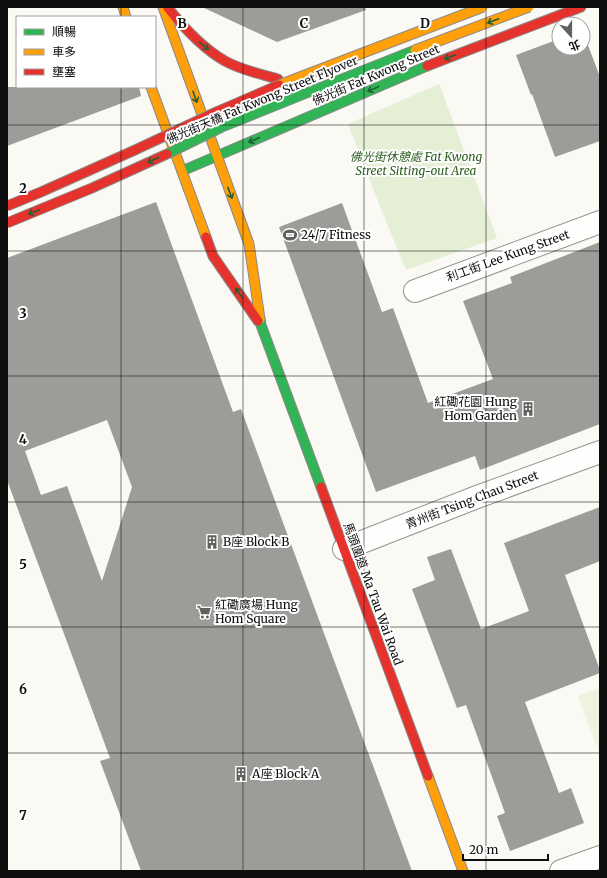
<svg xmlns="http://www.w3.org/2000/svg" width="607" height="878" font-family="Merriweather,'Noto Sans TC',serif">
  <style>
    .green { fill: #e4efd5 }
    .pitch { fill: #edf3df }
    .building { fill: #9e9c99; fill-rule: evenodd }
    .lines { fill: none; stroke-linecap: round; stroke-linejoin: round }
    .street-casing { stroke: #949492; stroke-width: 24 }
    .fast-casing { stroke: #8b8a88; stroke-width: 11 }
    .slow-casing { stroke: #8b8a88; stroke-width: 11 }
    .jam-casing { stroke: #8b8a88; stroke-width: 11 }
    .street { stroke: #fefefd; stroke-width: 22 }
    .fast { stroke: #30b455; stroke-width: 9 }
    .slow { stroke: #ff9f0a; stroke-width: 9 }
    .jam { stroke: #e5322d; stroke-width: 9 }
    .fast-bridge-casing { stroke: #8b8a88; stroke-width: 11; stroke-linecap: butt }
    .slow-bridge-casing { stroke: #8b8a88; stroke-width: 11; stroke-linecap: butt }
    .jam-bridge-casing { stroke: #8b8a88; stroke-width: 11; stroke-linecap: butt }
    .fast-bridge { stroke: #30b455; stroke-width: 9 }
    .slow-bridge { stroke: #ff9f0a; stroke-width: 9 }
    .jam-bridge { stroke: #e5322d; stroke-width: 9 }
    .oneway { stroke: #1f6132 }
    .grid { fill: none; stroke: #0e0e0e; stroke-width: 1; stroke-opacity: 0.55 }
    .labels { text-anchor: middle; stroke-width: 4; stroke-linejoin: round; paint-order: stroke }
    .street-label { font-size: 12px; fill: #0e0e0e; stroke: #fff }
    .park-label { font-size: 12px; font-style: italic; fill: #306123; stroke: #fff }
    .poi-label { font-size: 12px; fill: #0e0e0e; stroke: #fff; text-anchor: start }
    .grid-label { font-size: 13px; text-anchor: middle; font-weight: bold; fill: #0e0e0e; stroke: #fff; stroke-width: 4; stroke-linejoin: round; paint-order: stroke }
  </style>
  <rect width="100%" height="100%" fill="#faf9f4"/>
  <!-- green -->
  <path class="green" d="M 439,84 L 497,238 L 406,270 L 379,204 L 348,124 Z"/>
  <!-- pitch -->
  <path class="pitch" d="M 600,688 L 600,755 L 578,696 Z"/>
  <!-- building -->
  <path class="building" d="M 202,7 L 365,7 L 366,10 L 277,42 Z
    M 583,32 L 600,77 L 600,141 L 555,157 L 532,94 L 531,95 L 516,55 L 559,39 L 559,48 L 583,48 Z
    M 7,87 L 139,87 L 141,96 L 7,146 Z
    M 156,202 L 233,412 L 241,409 L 412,871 L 141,871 L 100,761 L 110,758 L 7,480 L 7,258 ZM 107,420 L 132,487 L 102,581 L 67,486 L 41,495 L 25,451 Z
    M 342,203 L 382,312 L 393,308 L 428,403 L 493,379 L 463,301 L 512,283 L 510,277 L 600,242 L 600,424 L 480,470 L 475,456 L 376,492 L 279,227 Z
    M 600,507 L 600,561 L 565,575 L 600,670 L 600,673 L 525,702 L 559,793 L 571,788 L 584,823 L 510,851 L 497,816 L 505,813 L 466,705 L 457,708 L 412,589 L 435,580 L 427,557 L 451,549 L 481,629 L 529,611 L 504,543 Z"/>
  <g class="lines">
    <defs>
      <path id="street" d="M 415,291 L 600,222
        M 344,549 L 477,497 L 600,452
        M 561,871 L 600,857"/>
      <path id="fast" d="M 182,171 L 427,66
        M 260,319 L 261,325 L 321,487"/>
      <path id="slow" d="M 123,7 L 126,17
        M 163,7 L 249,244 L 260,319
        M 151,87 L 206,237
        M 428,776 L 463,871"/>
      <path id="jam" d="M 168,8 C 184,28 202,48 225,61 C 241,70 260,74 278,79
        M 427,66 L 581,7
        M 206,237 L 213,256 L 258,321
        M 321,487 L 428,776"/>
    </defs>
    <!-- street casing -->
    <use href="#street" class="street-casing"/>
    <!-- fast casing -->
    <use href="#fast" class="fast-casing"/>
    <!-- slow casing -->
    <use href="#slow" class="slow-casing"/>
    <!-- jam casing -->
    <use href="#jam" class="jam-casing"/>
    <!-- street -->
    <use href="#street" class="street"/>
    <!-- fast -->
    <use href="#fast" class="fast"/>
    <!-- slow -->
    <use href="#slow" class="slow"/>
    <!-- jam -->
    <use href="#jam" class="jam"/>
    <defs>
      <path id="fast-bridge" d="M 167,154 L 222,127 L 299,96 L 415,50"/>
      <path id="slow-bridge" d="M 415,50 L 529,7
        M 279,85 L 483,7"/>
      <path id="jam-bridge" d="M 7,206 L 41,192 L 135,150 L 214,113 L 279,85
        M 7,223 L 92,188 L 167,154"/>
    </defs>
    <!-- fast-bridge casing -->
    <use href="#fast-bridge" class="fast-bridge-casing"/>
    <!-- slow-bridge casing -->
    <use href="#slow-bridge" class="slow-bridge-casing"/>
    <!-- jam-bridge casing -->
    <use href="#jam-bridge" class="jam-bridge-casing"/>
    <!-- fast-bridge -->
    <use href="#fast-bridge" class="fast-bridge"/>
    <!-- slow-bridge -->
    <use href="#slow-bridge" class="slow-bridge"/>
    <!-- jam-bridge -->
    <use href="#jam-bridge" class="jam-bridge"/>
  </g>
  <!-- one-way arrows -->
  <defs><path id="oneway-shaft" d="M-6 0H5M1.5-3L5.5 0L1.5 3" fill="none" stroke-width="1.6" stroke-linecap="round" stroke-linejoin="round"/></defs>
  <g class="oneway">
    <use href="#oneway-shaft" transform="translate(493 21) rotate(159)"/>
    <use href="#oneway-shaft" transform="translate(204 46) rotate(39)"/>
    <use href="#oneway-shaft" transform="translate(450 57) rotate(159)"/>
    <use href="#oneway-shaft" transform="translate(373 89) rotate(157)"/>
    <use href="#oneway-shaft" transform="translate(195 97) rotate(70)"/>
    <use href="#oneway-shaft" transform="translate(254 140) rotate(156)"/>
    <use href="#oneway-shaft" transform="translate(153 160) rotate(155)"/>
    <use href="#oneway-shaft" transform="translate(230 193) rotate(70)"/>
    <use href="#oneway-shaft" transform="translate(34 212) rotate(158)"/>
    <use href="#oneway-shaft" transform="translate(239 293) rotate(-125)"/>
  </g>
  <!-- grid -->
  <path class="grid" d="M 121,7 L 121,17M 243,7 L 243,871M 364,7 L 364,871M 486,7 L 486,871M 121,87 L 121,871M 7,125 L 600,125M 7,251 L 600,251M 7,376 L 600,376M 7,502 L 600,502M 7,627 L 600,627M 7,753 L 600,753"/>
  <!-- icons -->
  <defs>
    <symbol id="stadium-bare" viewBox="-9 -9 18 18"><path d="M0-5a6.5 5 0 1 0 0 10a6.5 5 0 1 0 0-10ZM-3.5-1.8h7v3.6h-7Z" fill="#61605e" stroke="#fff" stroke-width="2.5" paint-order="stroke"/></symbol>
    <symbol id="building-bare" viewBox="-9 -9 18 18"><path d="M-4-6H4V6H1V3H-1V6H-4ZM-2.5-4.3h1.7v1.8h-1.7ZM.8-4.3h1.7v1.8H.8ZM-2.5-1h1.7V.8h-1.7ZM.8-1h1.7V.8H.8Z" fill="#61605e" stroke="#fff" stroke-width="2.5" paint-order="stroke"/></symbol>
    <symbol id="supermarket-bare" viewBox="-9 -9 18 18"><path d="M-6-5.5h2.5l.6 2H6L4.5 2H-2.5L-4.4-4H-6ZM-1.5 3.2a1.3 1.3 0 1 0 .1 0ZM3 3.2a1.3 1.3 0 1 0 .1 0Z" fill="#61605e" stroke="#fff" stroke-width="2.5" paint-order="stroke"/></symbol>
  </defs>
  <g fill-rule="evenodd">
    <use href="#stadium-bare" x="280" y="225" width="20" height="20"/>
    <use href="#building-bare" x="518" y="399" width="20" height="20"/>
    <use href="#building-bare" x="202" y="532" width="20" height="20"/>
    <use href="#supermarket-bare" x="194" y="602" width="20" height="20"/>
    <use href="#building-bare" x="231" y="764" width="20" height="20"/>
  </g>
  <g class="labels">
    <!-- street labels -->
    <g class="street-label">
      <text transform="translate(376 75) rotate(-23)" y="4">佛光街 Fat Kwong Street</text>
      <text transform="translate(262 100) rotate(-23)" y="4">佛光街天橋 Fat Kwong Street Flyover</text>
      <text transform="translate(508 256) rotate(-20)" y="4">利工街 Lee Kung Street</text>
      <text transform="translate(472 500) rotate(-21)" y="4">青州街 Tsing Chau Street</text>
      <text transform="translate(373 594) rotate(70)" y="4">馬頭圍道 Ma Tau Wai Road</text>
    </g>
    <!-- park labels -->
    <g class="park-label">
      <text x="416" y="161">佛光街休憩處 Fat Kwong<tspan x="416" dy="14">Street Sitting-out Area</tspan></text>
    </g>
    <!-- poi labels -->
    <g class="poi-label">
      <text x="301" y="239">24/7 Fitness</text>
      <text x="517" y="406" text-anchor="end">紅磡花園 Hung<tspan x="517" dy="14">Hom Garden</tspan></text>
      <text x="223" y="546">B座 Block B</text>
      <text x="215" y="609">紅磡廣場 Hung<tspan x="215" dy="14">Hom Square</tspan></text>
      <text x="252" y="778">A座 Block A</text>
    </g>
  </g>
  <g class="grid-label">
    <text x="182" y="28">B</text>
    <text x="304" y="28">C</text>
    <text x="425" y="28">D</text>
    <text x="23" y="193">2</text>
    <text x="23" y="318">3</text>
    <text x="23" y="444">4</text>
    <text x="23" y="569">5</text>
    <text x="23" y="694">6</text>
    <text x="23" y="820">7</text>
  </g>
  <!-- border -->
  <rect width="607" height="878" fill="none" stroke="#0e0e0e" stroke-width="16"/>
  <!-- legend -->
  <rect x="16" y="16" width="140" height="72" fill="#ffffff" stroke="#9f9f9f"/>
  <rect x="24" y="29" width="20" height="6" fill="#30b455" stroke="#9f9f9f"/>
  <text x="52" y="36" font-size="12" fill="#0e0e0e">順暢</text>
  <rect x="24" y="49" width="20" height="6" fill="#ff9f0a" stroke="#9f9f9f"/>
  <text x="52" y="56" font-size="12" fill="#0e0e0e">車多</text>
  <rect x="24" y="69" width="20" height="6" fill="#e5322d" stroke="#9f9f9f"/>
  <text x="52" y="76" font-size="12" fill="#0e0e0e">壅塞</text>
  <!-- north arrow -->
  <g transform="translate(571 36) rotate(159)"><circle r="19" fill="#ffffff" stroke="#9f9f9f"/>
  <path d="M0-3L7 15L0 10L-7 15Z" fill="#61605e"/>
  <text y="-6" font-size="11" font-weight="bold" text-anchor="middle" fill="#0e0e0e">北</text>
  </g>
  <!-- scale -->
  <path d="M463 854v6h85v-6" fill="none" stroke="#0e0e0e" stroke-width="2"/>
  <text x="469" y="854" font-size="12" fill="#0e0e0e" stroke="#ffffff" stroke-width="3" paint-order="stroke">20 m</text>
</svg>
